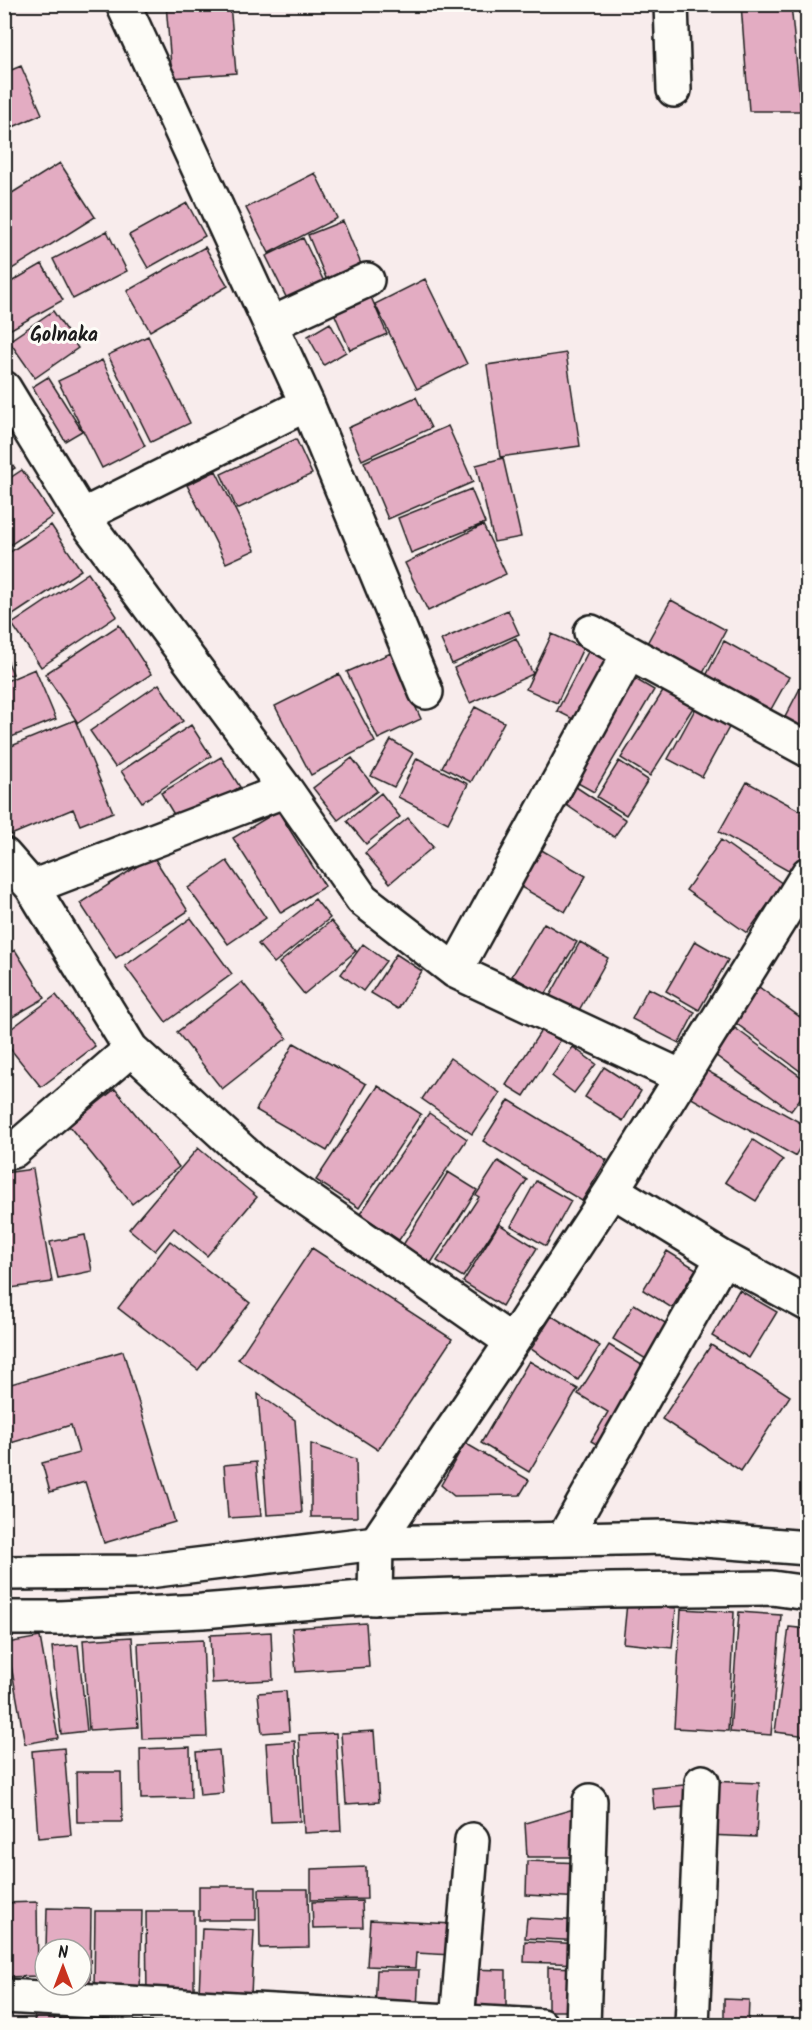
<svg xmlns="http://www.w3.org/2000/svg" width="812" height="2030" font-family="Kalam,sans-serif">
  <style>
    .building { fill: #e3acc2; stroke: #1c1c1c; stroke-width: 1.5 }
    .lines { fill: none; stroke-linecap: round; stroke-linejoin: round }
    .street-casing { stroke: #1c1c1c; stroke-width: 38 }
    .secondary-casing { stroke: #1c1c1c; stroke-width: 38 }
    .street { stroke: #fdfcf7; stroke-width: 33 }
    .secondary { stroke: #fdfcf7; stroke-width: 33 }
    .labels { text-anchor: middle; stroke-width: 6; stroke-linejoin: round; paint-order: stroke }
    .neighbourhood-label { font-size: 20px; font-weight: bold; fill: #1c1c1c; stroke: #fdfcf7 }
  </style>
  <rect width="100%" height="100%" fill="#f8ecec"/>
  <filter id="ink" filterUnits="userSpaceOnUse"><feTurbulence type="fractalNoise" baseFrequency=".0167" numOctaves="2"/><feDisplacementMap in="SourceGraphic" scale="12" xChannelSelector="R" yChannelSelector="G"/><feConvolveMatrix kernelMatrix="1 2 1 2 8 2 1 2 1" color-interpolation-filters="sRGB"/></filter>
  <g filter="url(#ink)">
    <!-- building -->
    <path class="building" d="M 166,4 L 230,4 L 236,73 L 172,78 Z
      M 741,4 L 791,4 L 801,111 L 749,111 Z
      M 21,66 L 42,114 L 4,131 L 4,73 Z
      M 60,163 L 95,217 L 4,274 L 4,198 Z
      M 315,173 L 337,218 L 269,253 L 246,208 Z
      M 187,203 L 205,236 L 148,268 L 129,235 Z
      M 343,221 L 366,276 L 331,290 L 308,235 Z
      M 107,231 L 127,271 L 73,299 L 53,259 Z
      M 303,238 L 328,290 L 291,307 L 266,256 Z
      M 205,247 L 228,286 L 150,331 L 127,291 Z
      M 42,264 L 63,300 L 4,333 L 4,286 Z
      M 425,279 L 467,364 L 417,389 L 375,304 Z
      M 371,297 L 387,334 L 350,350 L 334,313 Z
      M 53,311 L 78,348 L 35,378 L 9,341 Z
      M 330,323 L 346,352 L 324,365 L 308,336 Z
      M 148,336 L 190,423 L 151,442 L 108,355 Z
      M 566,353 L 580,446 L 500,457 L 487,365 Z
      M 102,360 L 145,446 L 102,468 L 58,381 Z
      M 48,377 L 82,431 L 65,441 L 32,387 Z
      M 416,397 L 431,428 L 362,460 L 348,428 Z
      M 448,426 L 473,482 L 388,519 L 364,462 Z
      M 296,439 L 312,474 L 237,509 L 221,474 Z
      M 4,453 L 15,468 L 4,475 Z
      M 503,458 L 521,537 L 494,542 L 476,465 Z
      M 22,470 L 53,516 L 4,549 L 4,482 Z
      M 216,471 L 255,550 L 226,563 L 187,485 Z
      M 471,489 L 485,523 L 411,553 L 398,518 Z
      M 51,525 L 81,570 L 7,619 L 4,616 L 4,556 Z
      M 483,525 L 506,574 L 428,611 L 405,563 Z
      M 88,573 L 117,616 L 41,667 L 12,624 Z
      M 671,600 L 726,630 L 702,675 L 646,645 Z
      M 508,610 L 519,634 L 452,664 L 441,640 Z
      M 119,625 L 151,674 L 78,723 L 45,674 Z
      M 552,634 L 583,648 L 557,703 L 526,689 Z
      M 516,638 L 533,674 L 470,703 L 454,668 Z
      M 724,641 L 789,677 L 770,711 L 706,676 Z
      M 589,650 L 616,664 L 585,725 L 557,711 Z
      M 4,653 L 13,674 L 4,677 Z
      M 391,653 L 421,719 L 378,739 L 347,672 Z
      M 35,669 L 56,719 L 4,740 L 4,682 Z
      M 625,673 L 654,690 L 594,792 L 565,776 Z
      M 808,673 L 808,733 L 783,721 Z
      M 339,674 L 375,742 L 311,775 L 275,706 Z
      M 159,684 L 183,721 L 115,767 L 90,731 Z
      M 667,685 L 696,703 L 650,776 L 621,758 Z
      M 699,702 L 733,720 L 702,777 L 668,759 Z
      M 475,707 L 504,722 L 471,782 L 442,767 Z
      M 75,720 L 113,812 L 80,825 L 73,809 L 11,835 L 4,819 L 4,749 Z
      M 191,725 L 211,756 L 142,802 L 121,771 Z
      M 391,740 L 413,753 L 394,787 L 371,776 Z
      M 221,757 L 240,787 L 179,823 L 161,793 Z
      M 352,758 L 377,791 L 338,820 L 313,788 Z
      M 417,758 L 468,784 L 448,823 L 398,797 Z
      M 619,761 L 648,780 L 626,815 L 597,797 Z
      M 567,781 L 626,820 L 614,837 L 556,798 Z
      M 747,782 L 808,815 L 808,846 L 792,873 L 719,832 Z
      M 381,793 L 400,817 L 366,844 L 347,821 Z
      M 278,811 L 325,886 L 281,913 L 233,838 Z
      M 408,818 L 433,847 L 390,883 L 365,853 Z
      M 721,840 L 783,884 L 747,933 L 686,890 Z
      M 533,845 L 586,876 L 565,912 L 512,882 Z
      M 153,856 L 188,911 L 116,958 L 80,903 Z
      M 227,861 L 266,918 L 228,944 L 188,888 Z
      M 315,899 L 330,918 L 274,963 L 258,944 Z
      M 191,918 L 232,974 L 166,1022 L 125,966 Z
      M 331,921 L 356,951 L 304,994 L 279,963 Z
      M 544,923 L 577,942 L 545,995 L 512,976 Z
      M 695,941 L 728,960 L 699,1010 L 666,991 Z
      M 580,942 L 608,958 L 578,1012 L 550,996 Z
      M 363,944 L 386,961 L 363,991 L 341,974 Z
      M 15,950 L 45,998 L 4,1022 L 4,956 Z
      M 396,954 L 422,971 L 398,1009 L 371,993 Z
      M 242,982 L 287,1038 L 222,1089 L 177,1032 Z
      M 755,984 L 808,1023 L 808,1077 L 729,1018 Z
      M 648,988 L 695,1012 L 679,1043 L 632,1019 Z
      M 56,995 L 95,1046 L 41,1087 L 4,1041 L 4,1034 Z
      M 735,1028 L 808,1082 L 808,1088 L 791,1111 L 715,1055 Z
      M 542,1029 L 560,1041 L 524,1096 L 506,1085 Z
      M 294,1043 L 366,1084 L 327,1151 L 256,1110 Z
      M 573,1047 L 596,1064 L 574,1093 L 552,1076 Z
      M 450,1058 L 500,1093 L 472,1134 L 422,1099 Z
      M 604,1067 L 641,1091 L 623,1121 L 585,1097 Z
      M 702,1068 L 808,1127 L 808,1133 L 795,1156 L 686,1095 Z
      M 378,1086 L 421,1114 L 359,1208 L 316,1180 Z
      M 115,1089 L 179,1167 L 132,1204 L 69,1126 Z
      M 509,1100 L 607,1160 L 582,1201 L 483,1141 Z
      M 429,1113 L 467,1139 L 399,1240 L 360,1214 Z
      M 753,1140 L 783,1160 L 756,1201 L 725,1182 Z
      M 198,1148 L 257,1197 L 207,1256 L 174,1228 L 155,1251 L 129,1229 Z
      M 498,1161 L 527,1180 L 463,1277 L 437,1261 L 479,1197 L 476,1195 Z
      M 33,1169 L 52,1282 L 4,1289 L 4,1173 Z
      M 448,1172 L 477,1190 L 431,1263 L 403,1245 Z
      M 536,1181 L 571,1201 L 546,1246 L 511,1226 Z
      M 499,1224 L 537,1248 L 502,1306 L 463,1282 Z
      M 85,1235 L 92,1271 L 58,1278 L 50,1242 Z
      M 170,1241 L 250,1303 L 198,1370 L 118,1308 Z
      M 312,1248 L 452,1339 L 378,1450 L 238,1359 Z
      M 667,1251 L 696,1269 L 672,1308 L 643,1290 Z
      M 739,1290 L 777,1312 L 749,1358 L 712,1336 Z
      M 634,1304 L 667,1324 L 646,1359 L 613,1339 Z
      M 552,1316 L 600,1346 L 578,1380 L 531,1349 Z
      M 609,1345 L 650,1370 L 603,1448 L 591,1441 L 608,1412 L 578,1394 Z
      M 711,1345 L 790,1396 L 741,1471 L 662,1419 Z
      M 123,1351 L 175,1522 L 104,1543 L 85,1482 L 50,1492 L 42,1463 L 79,1453 L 71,1425 L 4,1445 L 4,1386 Z
      M 529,1361 L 578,1389 L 529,1472 L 481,1443 Z
      M 258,1394 L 295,1420 L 302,1513 L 267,1515 Z
      M 465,1443 L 529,1480 L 520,1495 L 454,1496 L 441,1485 Z
      M 311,1444 L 356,1459 L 357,1517 L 311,1517 Z
      M 256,1462 L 261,1516 L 228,1518 L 224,1465 Z
      M 627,1603 L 676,1608 L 672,1648 L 623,1643 Z
      M 681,1609 L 734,1612 L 728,1731 L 674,1728 Z
      M 739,1612 L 781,1615 L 771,1735 L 730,1732 Z
      M 366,1623 L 369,1667 L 296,1672 L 292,1628 Z
      M 789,1627 L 808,1629 L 808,1736 L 775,1732 Z
      M 271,1632 L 273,1680 L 212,1683 L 210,1635 Z
      M 40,1637 L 58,1738 L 25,1744 L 7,1643 Z
      M 132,1637 L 138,1727 L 89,1730 L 83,1640 Z
      M 203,1640 L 207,1737 L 142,1739 L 138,1643 Z
      M 78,1645 L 87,1731 L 61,1734 L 52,1647 Z
      M 4,1649 L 10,1696 L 4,1697 Z
      M 286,1691 L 289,1731 L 262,1733 L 258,1693 Z
      M 374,1731 L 379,1802 L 346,1804 L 341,1733 Z
      M 336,1733 L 341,1831 L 304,1833 L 299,1735 Z
      M 295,1741 L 300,1821 L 271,1822 L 266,1743 Z
      M 190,1747 L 191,1798 L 141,1799 L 140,1749 Z
      M 64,1748 L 71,1835 L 38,1838 L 32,1751 Z
      M 219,1750 L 223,1793 L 200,1795 L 196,1752 Z
      M 76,1772 L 121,1772 L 122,1822 L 77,1822 Z
      M 708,1781 L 759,1783 L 756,1837 L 706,1835 Z
      M 695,1784 L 697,1806 L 654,1809 L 652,1788 Z
      M 584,1806 L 584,1857 L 527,1857 L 525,1823 Z
      M 527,1861 L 585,1863 L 583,1898 L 526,1895 Z
      M 366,1867 L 367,1899 L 311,1900 L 311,1869 Z
      M 199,1886 L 256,1886 L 256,1920 L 199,1920 Z
      M 259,1889 L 308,1889 L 309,1947 L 260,1948 Z
      M 362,1901 L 363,1927 L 313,1928 L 312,1902 Z
      M 37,1902 L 38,1976 L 4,1977 L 4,1903 Z
      M 47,1908 L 91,1909 L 90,1983 L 81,1983 L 81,1949 L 46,1949 Z
      M 95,1911 L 142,1911 L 140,1992 L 94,1991 Z
      M 146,1911 L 194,1911 L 194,1999 L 147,1999 Z
      M 527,1918 L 583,1921 L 582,1941 L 525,1938 Z
      M 370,1920 L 454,1924 L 452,1955 L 416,1953 L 415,1968 L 367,1966 Z
      M 202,1928 L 254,1930 L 251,1995 L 199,1993 Z
      M 525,1941 L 582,1944 L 581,1964 L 524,1962 Z
      M 548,1967 L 579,1968 L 579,2011 L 548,2011 Z
      M 463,1969 L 506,1970 L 506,2016 L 463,2015 Z
      M 377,1970 L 419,1970 L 417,2009 L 375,2009 Z
      M 724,1999 L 749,2000 L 748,2026 L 724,2026 Z
      M 35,2009 L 55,2010 L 54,2026 L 34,2026 Z
      M 61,2011 L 87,2013 L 86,2026 L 60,2026 Z
      M 91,2014 L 130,2017 L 129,2026 L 90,2026 Z
      M 135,2020 L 160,2022 L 159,2026 L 134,2026 Z
      M 185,2022 L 219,2026 L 184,2026 Z"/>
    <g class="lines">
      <defs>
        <path id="street" d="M 123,4 L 307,404 L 426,692
          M 671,4 L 674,90
          M 271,324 L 367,280
          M 4,388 L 82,516 L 286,790 L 362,899 L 455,971 L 682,1077
          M 82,516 L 307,404
          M 591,632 L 808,750
          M 4,855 L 32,887 L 131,1049 L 253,1161 L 512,1342
          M 32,887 L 286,790
          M 455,971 L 629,653
          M 4,1153 L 13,1151 L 131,1049
          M 612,1190 L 723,1258 L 808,1304
          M 564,1538 L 723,1258
          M 375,1598 L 376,1543 L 512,1342 L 612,1190 L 808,874
          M 4,1996 L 541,2026
          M 457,2022 L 472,1840
          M 583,2026 L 590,1801
          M 692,2026 L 702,1782"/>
        <path id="secondary" d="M 4,1573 L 140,1572 L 376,1543 L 666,1537 L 808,1548
          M 4,1618 L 59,1618 L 202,1611 L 362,1598 L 611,1590 L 772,1588 L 808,1593"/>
      </defs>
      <!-- street casing -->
      <use href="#street" class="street-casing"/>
      <!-- secondary casing -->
      <use href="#secondary" class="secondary-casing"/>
      <!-- street -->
      <use href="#street" class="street"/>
      <!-- secondary -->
      <use href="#secondary" class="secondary"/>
    </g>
  </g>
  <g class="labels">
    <!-- neighbourhood labels -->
    <g class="neighbourhood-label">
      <text x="64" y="341">Golnaka</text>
    </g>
  </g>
  <!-- margin -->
  <rect width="812" height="2030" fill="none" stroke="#fdfcf7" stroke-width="24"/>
  <rect x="12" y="12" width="788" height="2006" fill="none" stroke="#1c1c1c" stroke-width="2" filter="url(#ink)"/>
  <!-- north arrow -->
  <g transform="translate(63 1967)"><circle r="28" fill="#fdfcf7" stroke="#a3a29f" stroke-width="1.5"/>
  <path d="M0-4.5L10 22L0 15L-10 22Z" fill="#c8321e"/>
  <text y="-9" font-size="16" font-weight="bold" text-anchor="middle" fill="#1c1c1c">N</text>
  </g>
</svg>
